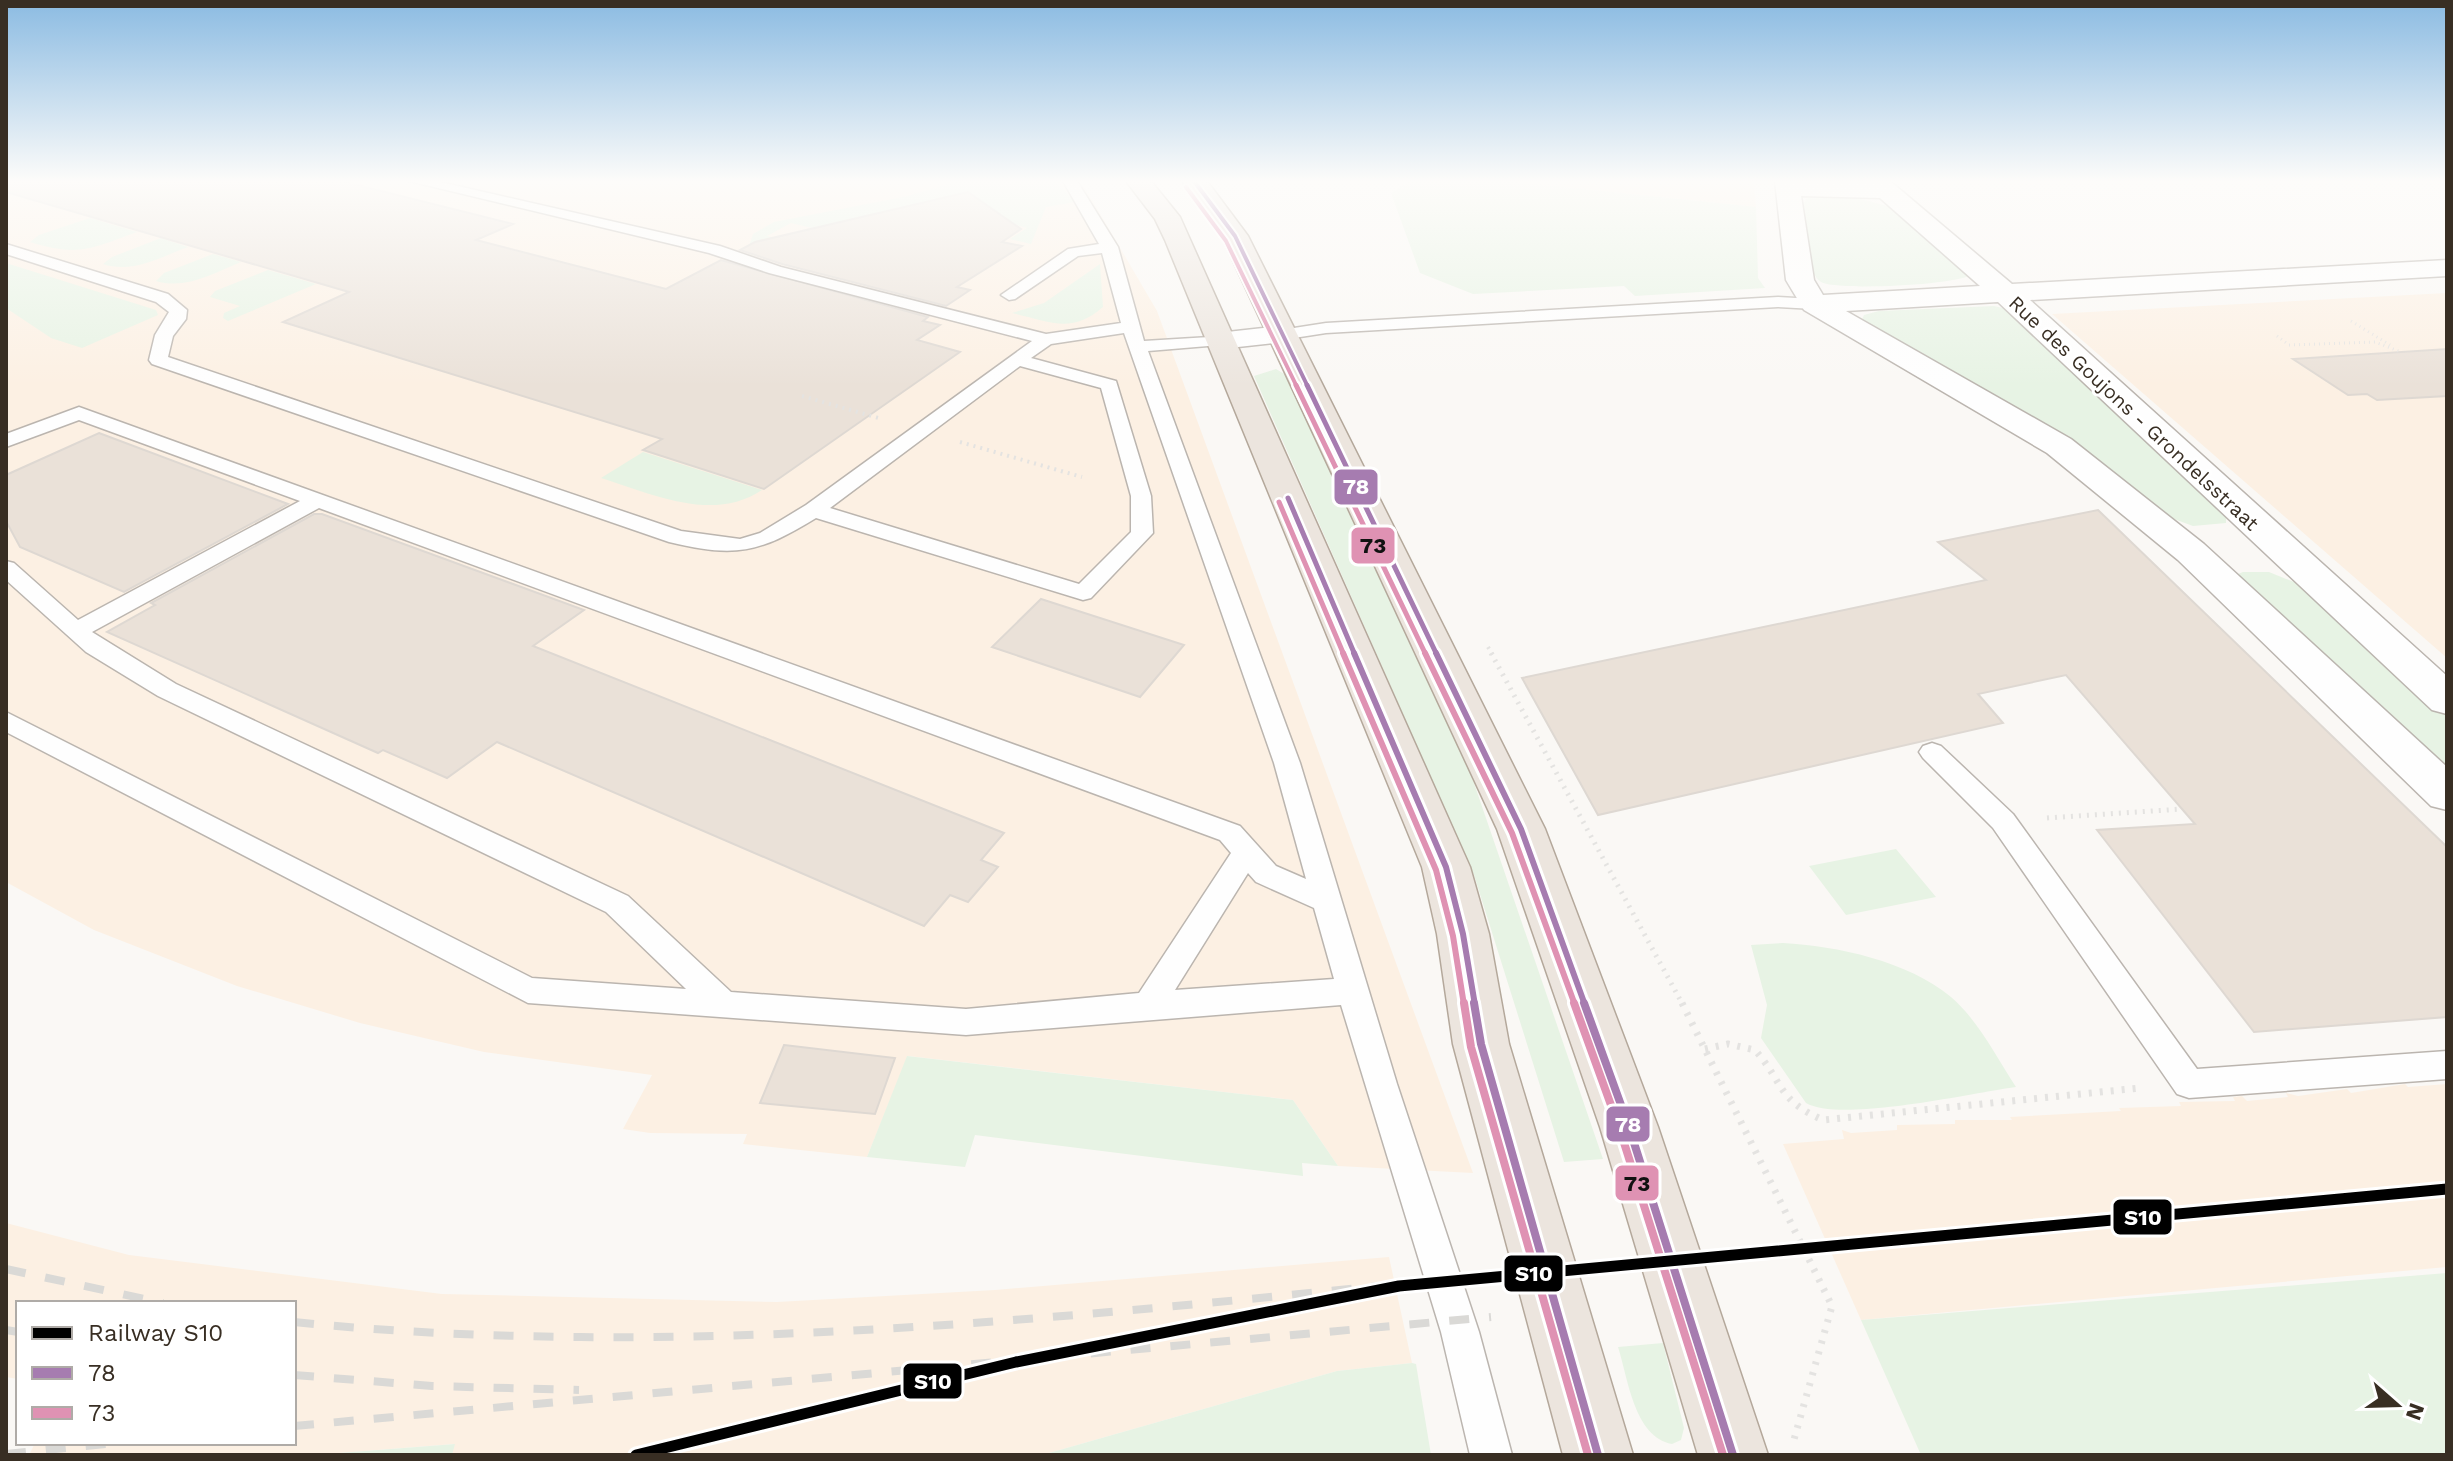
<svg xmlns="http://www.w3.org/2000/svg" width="2453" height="1461" font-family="'Work Sans',sans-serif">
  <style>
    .built { fill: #fcf0e3 }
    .green { fill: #e7f3e4; fill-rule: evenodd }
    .building { fill: #eae1d8; stroke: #ded8d2; stroke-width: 2 }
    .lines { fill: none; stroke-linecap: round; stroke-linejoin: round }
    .lane-casing { stroke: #bbb5af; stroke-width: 3 }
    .street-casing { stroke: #bbb5af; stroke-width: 3 }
    .primary-casing { stroke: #b4a89b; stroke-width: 3 }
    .path-far3 { stroke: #e4e3e1; stroke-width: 3; stroke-dasharray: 1 4; stroke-linecap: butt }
    .path-far2 { stroke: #e4e3e1; stroke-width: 4; stroke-dasharray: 2 5; stroke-linecap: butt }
    .path-far1 { stroke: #e4e3e1; stroke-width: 5; stroke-dasharray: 2 6; stroke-linecap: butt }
    .path { stroke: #e4e3e1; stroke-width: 7; stroke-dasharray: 3 8; stroke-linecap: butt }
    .lane { fill: #fefefe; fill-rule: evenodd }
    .street { fill: #fefefe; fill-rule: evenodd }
    .primary { fill: #ece5de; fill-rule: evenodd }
    .rail { stroke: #dad9d6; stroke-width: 8; stroke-dasharray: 20 20; stroke-linecap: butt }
    .bus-1-far3-casing { stroke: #fff; stroke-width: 8 }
    .bus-1-far2-casing { stroke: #fff; stroke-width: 10 }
    .bus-1-far1-casing { stroke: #fff; stroke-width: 12 }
    .bus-1-casing { stroke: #fff; stroke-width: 14 }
    .bus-2-far3-casing { stroke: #fff; stroke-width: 8 }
    .bus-2-far2-casing { stroke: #fff; stroke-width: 10 }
    .bus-2-far1-casing { stroke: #fff; stroke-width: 12 }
    .bus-2-casing { stroke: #fff; stroke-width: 14 }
    .bus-1-far3 { stroke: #a67cb0; stroke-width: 4 }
    .bus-1-far2 { stroke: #a67cb0; stroke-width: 5 }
    .bus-1-far1 { stroke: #a67cb0; stroke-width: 6 }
    .bus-1 { stroke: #a67cb0; stroke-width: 8 }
    .bus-2-far3 { stroke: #df92b3; stroke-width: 4 }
    .bus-2-far2 { stroke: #df92b3; stroke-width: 5 }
    .bus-2-far1 { stroke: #df92b3; stroke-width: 6 }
    .bus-2 { stroke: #df92b3; stroke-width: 8 }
    .rail-1-casing { stroke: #fff; stroke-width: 17 }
    .rail-1 { stroke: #000; stroke-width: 11 }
    .labels { text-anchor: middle; stroke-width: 6; stroke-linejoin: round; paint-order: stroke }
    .far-street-label { font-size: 20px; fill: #382e23; stroke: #fff }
    .line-badge { stroke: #fff; stroke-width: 3 }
    .badge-label { font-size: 22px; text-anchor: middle; font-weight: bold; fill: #fff }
    .pale-badge-label { font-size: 22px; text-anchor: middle; font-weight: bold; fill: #111 }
  </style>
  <rect width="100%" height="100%" fill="#faf8f5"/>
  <!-- built -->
  <path class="built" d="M 6,181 L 1081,181 L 1157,311 L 1473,1173 L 1338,1166 L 1293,1100 L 908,1056 L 867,1157 L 743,1144 L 747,1134 L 650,1133 L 623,1129 L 652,1075 L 484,1052 L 360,1023 L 237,986 L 94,930 L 6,882 Z
    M 1504,181 L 1754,181 L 1756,207 L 1661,197 Z
    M 2447,293 L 2447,658 L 2052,314 Z
    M 2405,1084 L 2408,1087 L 2447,1084 L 2447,1267 L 1861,1320 L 1783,1144 L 1844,1139 L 1842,1130 L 1851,1133 L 1897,1130 L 1897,1125 L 1955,1124 L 1955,1120 L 2012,1120 L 2010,1117 L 2121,1111 L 2119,1108 L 2181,1106 L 2179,1102 L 2235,1101 L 2233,1097 L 2242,1096 L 2247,1101 L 2288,1097 L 2286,1093 L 2298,1096 L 2347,1089 L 2351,1093 Z
    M 6,1223 L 129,1255 L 442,1294 L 777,1302 L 995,1290 L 1389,1257 L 1412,1363 L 1337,1371 L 1042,1455 L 452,1455 L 454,1444 L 314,1455 L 29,1455 L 35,1443 L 294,1443 L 294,1303 L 18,1303 L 18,1379 L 6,1377 Z"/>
  <!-- green -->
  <path class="green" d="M 958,181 L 1057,181 L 1075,202 L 1046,207 L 1031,244 L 1010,239 L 1027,228 L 1009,223 L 990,235 L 884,213 L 804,257 L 803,264 L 763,255 L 749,246 L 753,234 L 774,222 L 908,196 ZM 791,223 L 837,234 L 837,235 L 813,248 L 767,236 Z
    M 1410,181 L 1504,181 L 1756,207 L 1758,278 L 1765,288 L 1635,296 L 1624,286 L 1473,294 L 1420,273 L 1391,193 Z
    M 1846,195 L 1898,209 L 1970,275 C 1957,285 1836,291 1821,282 C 1807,274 1802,227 1798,211 L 1807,198 Z
    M 90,218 L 137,232 C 90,249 79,257 30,242 L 39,235 Z
    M 161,238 L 188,247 C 161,257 132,274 103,264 L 112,257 Z
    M 213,254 L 241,262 C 214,273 186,290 156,281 L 164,273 Z
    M 6,263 L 156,310 L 158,315 L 82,348 L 51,338 L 6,308 Z
    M 1100,264 L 1103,307 C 1071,335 1049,321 1012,313 L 1044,303 Z
    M 268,270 L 316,284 L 228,321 L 223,318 L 224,313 L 240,306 L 210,297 L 215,291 Z
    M 1994,306 L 2011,310 L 2226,517 L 2226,523 L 2193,526 L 2174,519 L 1861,322 L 1864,315 L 1879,311 Z
    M 1276,369 L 1286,375 L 1452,719 L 1603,1159 L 1564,1162 L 1474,875 L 1254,376 Z
    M 643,452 L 762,490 C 713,523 652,494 601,478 Z
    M 2243,572 L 2269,572 L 2316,591 L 2447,711 L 2447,784 L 2236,582 L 2238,574 Z
    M 1896,849 L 1936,897 L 1846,915 L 1809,866 Z
    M 1783,943 C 1837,946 1908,961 1951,997 C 1978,1020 1997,1058 2016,1087 C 1972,1093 1840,1123 1806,1103 L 1761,1038 L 1767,1005 L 1751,945 Z
    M 907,1056 L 1293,1100 L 1338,1166 L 1302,1163 L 1303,1176 L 975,1135 L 965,1167 L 867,1157 Z
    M 2447,1273 L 2447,1455 L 1921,1455 L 1861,1320 Z
    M 1663,1343 L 1684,1428 L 1681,1440 L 1672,1444 C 1634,1437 1628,1378 1618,1347 Z
    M 1412,1363 L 1416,1364 L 1431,1455 L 1042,1455 L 1337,1371 Z
    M 455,1444 L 452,1455 L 314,1455 Z"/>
  <!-- building -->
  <path class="building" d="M 7,181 L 341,181 L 513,224 L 476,240 L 666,289 L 721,260 L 928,317 L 923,321 L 940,325 L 917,340 L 960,352 L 764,489 L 643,450 L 662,439 L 283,322 L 349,292 L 6,192 Z
    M 968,192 L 1021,229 L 1002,242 L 1022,246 L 957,287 L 970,290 L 946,306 L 782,264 L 740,250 L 755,242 Z
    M 2447,349 L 2447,396 L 2377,400 L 2367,394 L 2348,395 L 2293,359 Z
    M 99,433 L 288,504 L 124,592 L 20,547 L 6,521 L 6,475 Z
    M 2098,510 L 2447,847 L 2447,1017 L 2254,1032 L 2097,830 L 2195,824 L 2066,675 L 1978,694 L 2003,723 L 1598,815 L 1522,678 L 1986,580 L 1938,542 Z
    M 314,514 L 322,514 L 584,610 L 533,646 L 1004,833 L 981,860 L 998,867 L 968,902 L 950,895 L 924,926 L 497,742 L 447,778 L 383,750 L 378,753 L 107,632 L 155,605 L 151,603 Z
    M 1041,599 L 1184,645 L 1140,697 L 992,647 Z
    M 784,1045 L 895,1058 L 875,1114 L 760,1103 Z"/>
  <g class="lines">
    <defs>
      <path id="lane" d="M 409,181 L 436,181 L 720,246 L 781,267 L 1046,334 L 1121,323 L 1102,253 L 1078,256 L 1015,299 L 1009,300 L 1001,295 L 1068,249 L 1099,244 L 1063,181 L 1077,181 L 1118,247 L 1144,341 L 1226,336 L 1226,344 L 1220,345 L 1148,351 L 1300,763 L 1397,1084 L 1479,1332 L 1512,1455 L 1470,1455 L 1441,1332 L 1341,1005 L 966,1035 L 528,1003 L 6,732 L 6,712 L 532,978 L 686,989 L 606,912 L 158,696 L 86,652 L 6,580 L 6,561 L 14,563 L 78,620 L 300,501 L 79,420 L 6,447 L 6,434 L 79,407 L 1240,826 L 1276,866 L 1306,879 L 1274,763 L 1124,333 L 1051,344 L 1031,358 L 1116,381 L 1151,496 L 1153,533 L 1091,598 L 1083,600 L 816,518 C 759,553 736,558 669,542 L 152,364 L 149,360 L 155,335 L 169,312 L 156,302 L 6,254 L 6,244 L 168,294 L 187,310 L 186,319 L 173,336 L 168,357 L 681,531 L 740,539 L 760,533 L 806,505 L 1032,341 L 769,273 L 709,253 ZM 1020,366 L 1101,388 L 1131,496 L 1131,532 L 1079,584 L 830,508 ZM 319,508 L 1220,840 L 1231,853 L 1139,993 L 966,1009 L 731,992 L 628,896 L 176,684 L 92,632 ZM 1248,873 L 1256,882 L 1314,908 L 1334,979 L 1175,990 Z
        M 1778,297 L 1814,299 L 1822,304 L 1814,309 L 1778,307 L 1326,333 L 1281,340 L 1272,335 L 1281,330 L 1326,323 Z
        M 1932,743 L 1941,746 L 2013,814 L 2197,1069 L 2447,1051 L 2447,1079 L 2189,1098 L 2177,1094 L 1993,828 L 1923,758 L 1919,752 L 1923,746 Z"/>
      <path id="street" d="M 1775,181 L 1890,181 L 2012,284 L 2447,260 L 2447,276 L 2030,300 L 2447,676 L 2447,714 L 2432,710 L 1998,302 L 1846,311 L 2071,439 L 2204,544 L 2447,767 L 2447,810 L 2431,806 L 2178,560 L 2047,453 L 1804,310 L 1786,280 ZM 1801,196 L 1880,198 L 1980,286 L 1823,295 L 1814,280 Z
        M 1281,326 L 1292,329 L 1296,335 L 1292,341 L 1220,349 L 1209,346 L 1205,340 L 1209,334 Z"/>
      <path id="primary" d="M 1126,181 L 1151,181 L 1180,217 L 1470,867 L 1489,934 L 1509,1044 L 1633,1455 L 1563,1455 L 1453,1044 L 1437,934 L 1422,867 L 1165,240 L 1155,219 Z
        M 1182,181 L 1207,181 L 1248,236 L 1545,829 L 1658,1127 L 1768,1455 L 1698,1455 L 1600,1127 L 1497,829 L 1222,237 Z"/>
    </defs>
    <!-- lane casing -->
    <use href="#lane" class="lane-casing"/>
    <!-- street casing -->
    <use href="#street" class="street-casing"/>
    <!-- primary casing -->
    <use href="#primary" class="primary-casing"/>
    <!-- path-far3 -->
    <path class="path-far3" d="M 2351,321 L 2390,345
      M 2277,336 L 2289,345 L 2375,342 L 2401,352"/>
    <!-- path-far2 -->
    <path class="path-far2" d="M 802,396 L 882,419
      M 960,442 L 1082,477
      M 1488,647 L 1493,655"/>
    <!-- path-far1 -->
    <path class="path-far1" d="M 1491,653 L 1683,1005
      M 2047,818 L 2182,809"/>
    <!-- path -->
    <path class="path" d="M 1682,1003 L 1832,1306 L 1793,1443
      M 1705,1049 L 1728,1044 L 1755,1050 C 1784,1083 1777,1100 1823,1120 L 2140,1088"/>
    <!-- lane -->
    <use href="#lane" class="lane"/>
    <!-- street -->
    <use href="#street" class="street"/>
    <!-- primary -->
    <use href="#primary" class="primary"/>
    <!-- rail -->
    <path class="rail" d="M 6,1269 L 163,1303
      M 294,1322 C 689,1362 1086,1315 1479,1276
      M 6,1330 L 18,1332
      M 294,1375 L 432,1386 L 579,1390
      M 294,1426 L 1491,1317
      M 6,1454 L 116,1443"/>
    <defs>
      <path id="bus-1-far3" d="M 1194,181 L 1235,236 L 1308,387"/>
      <path id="bus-1-far2" d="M 1307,385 L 1437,655
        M 1288,498 L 1355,655"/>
      <path id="bus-1-far1" d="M 1354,653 L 1446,867 L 1463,934 L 1475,1005
        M 1436,653 L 1521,829 L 1585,1005"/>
      <path id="bus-1" d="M 1474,1003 L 1481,1044 L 1598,1455
        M 1584,1003 L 1629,1127 L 1733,1455"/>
      <path id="bus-2-far3" d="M 1186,187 L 1226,241 L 1297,387"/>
      <path id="bus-2-far2" d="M 1296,385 L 1426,655
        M 1279,502 L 1344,655"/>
      <path id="bus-2-far1" d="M 1343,653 L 1436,870 L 1453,936 L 1464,1005
        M 1425,653 L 1512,833 L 1575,1005"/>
      <path id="bus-2" d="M 1464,1003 L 1471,1047 L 1588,1455
        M 1574,1003 L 1620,1130 L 1723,1455"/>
    </defs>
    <!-- bus-1-far3 casing -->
    <use href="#bus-1-far3" class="bus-1-far3-casing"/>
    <!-- bus-1-far2 casing -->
    <use href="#bus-1-far2" class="bus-1-far2-casing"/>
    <!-- bus-1-far1 casing -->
    <use href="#bus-1-far1" class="bus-1-far1-casing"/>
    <!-- bus-1 casing -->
    <use href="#bus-1" class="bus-1-casing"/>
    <!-- bus-2-far3 casing -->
    <use href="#bus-2-far3" class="bus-2-far3-casing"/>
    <!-- bus-2-far2 casing -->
    <use href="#bus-2-far2" class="bus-2-far2-casing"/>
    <!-- bus-2-far1 casing -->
    <use href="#bus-2-far1" class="bus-2-far1-casing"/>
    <!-- bus-2 casing -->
    <use href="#bus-2" class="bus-2-casing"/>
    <!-- bus-1-far3 -->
    <use href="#bus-1-far3" class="bus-1-far3"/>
    <!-- bus-1-far2 -->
    <use href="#bus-1-far2" class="bus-1-far2"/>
    <!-- bus-1-far1 -->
    <use href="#bus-1-far1" class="bus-1-far1"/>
    <!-- bus-1 -->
    <use href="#bus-1" class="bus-1"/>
    <!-- bus-2-far3 -->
    <use href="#bus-2-far3" class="bus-2-far3"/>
    <!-- bus-2-far2 -->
    <use href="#bus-2-far2" class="bus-2-far2"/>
    <!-- bus-2-far1 -->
    <use href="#bus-2-far1" class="bus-2-far1"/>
    <!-- bus-2 -->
    <use href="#bus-2" class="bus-2"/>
    <defs>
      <path id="rail-1" d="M 636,1455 L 1016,1362 L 1399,1286 L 2447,1189"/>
    </defs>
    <!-- rail-1 casing -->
    <use href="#rail-1" class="rail-1-casing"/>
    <!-- rail-1 -->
    <use href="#rail-1" class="rail-1"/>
  </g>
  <!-- sky -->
  <linearGradient id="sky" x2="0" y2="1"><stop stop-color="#8bbbe2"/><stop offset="0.47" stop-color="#fdfcfa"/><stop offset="1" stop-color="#fdfcfa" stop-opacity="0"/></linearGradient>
  <rect width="2453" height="386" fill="url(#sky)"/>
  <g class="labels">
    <!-- far-street labels -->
    <g class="far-street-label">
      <text transform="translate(2134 413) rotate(43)" y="7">Rue des Goujons - Grondelsstraat</text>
    </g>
  </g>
  <g class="line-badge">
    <rect x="1333" y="468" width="46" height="38" rx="8" fill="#a67cb0"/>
    <rect x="1350" y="526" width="46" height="39" rx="8" fill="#df92b3"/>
    <rect x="1605" y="1105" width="46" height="38" rx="8" fill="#a67cb0"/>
    <rect x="1614" y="1164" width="46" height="38" rx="8" fill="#df92b3"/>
    <rect x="2112" y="1198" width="61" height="38" rx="8" fill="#000"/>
    <rect x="1503" y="1254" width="61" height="39" rx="8" fill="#000"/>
    <rect x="902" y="1362" width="61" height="38" rx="8" fill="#000"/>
  </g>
  <g class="badge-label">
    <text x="1356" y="494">78</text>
    <text x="1628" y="1132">78</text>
    <text x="2143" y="1225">S10</text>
    <text x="1534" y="1281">S10</text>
    <text x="933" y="1389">S10</text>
  </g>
  <g class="pale-badge-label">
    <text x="1373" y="553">73</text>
    <text x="1637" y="1191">73</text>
  </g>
  <!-- border -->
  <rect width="2453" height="1461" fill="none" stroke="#382e23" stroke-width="16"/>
  <!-- legend -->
  <rect x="16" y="1301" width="280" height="144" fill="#ffffff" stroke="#afaba7" stroke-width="2"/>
  <rect x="32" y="1327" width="40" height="12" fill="#000000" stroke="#afaba7" stroke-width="2"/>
  <text x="88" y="1341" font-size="24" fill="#382e23">Railway S10</text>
  <rect x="32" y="1367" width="40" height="12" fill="#a67cb0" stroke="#afaba7" stroke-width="2"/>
  <text x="88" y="1381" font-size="24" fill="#382e23">78</text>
  <rect x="32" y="1407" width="40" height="12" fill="#df92b3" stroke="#afaba7" stroke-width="2"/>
  <text x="88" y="1421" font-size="24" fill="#382e23">73</text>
  <!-- north arrow -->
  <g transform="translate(2397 1405) rotate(110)" stroke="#ffffff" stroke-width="6" paint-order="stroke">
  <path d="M0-6L14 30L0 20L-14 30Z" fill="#382e23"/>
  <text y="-12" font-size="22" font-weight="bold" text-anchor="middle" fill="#382e23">N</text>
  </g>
</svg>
